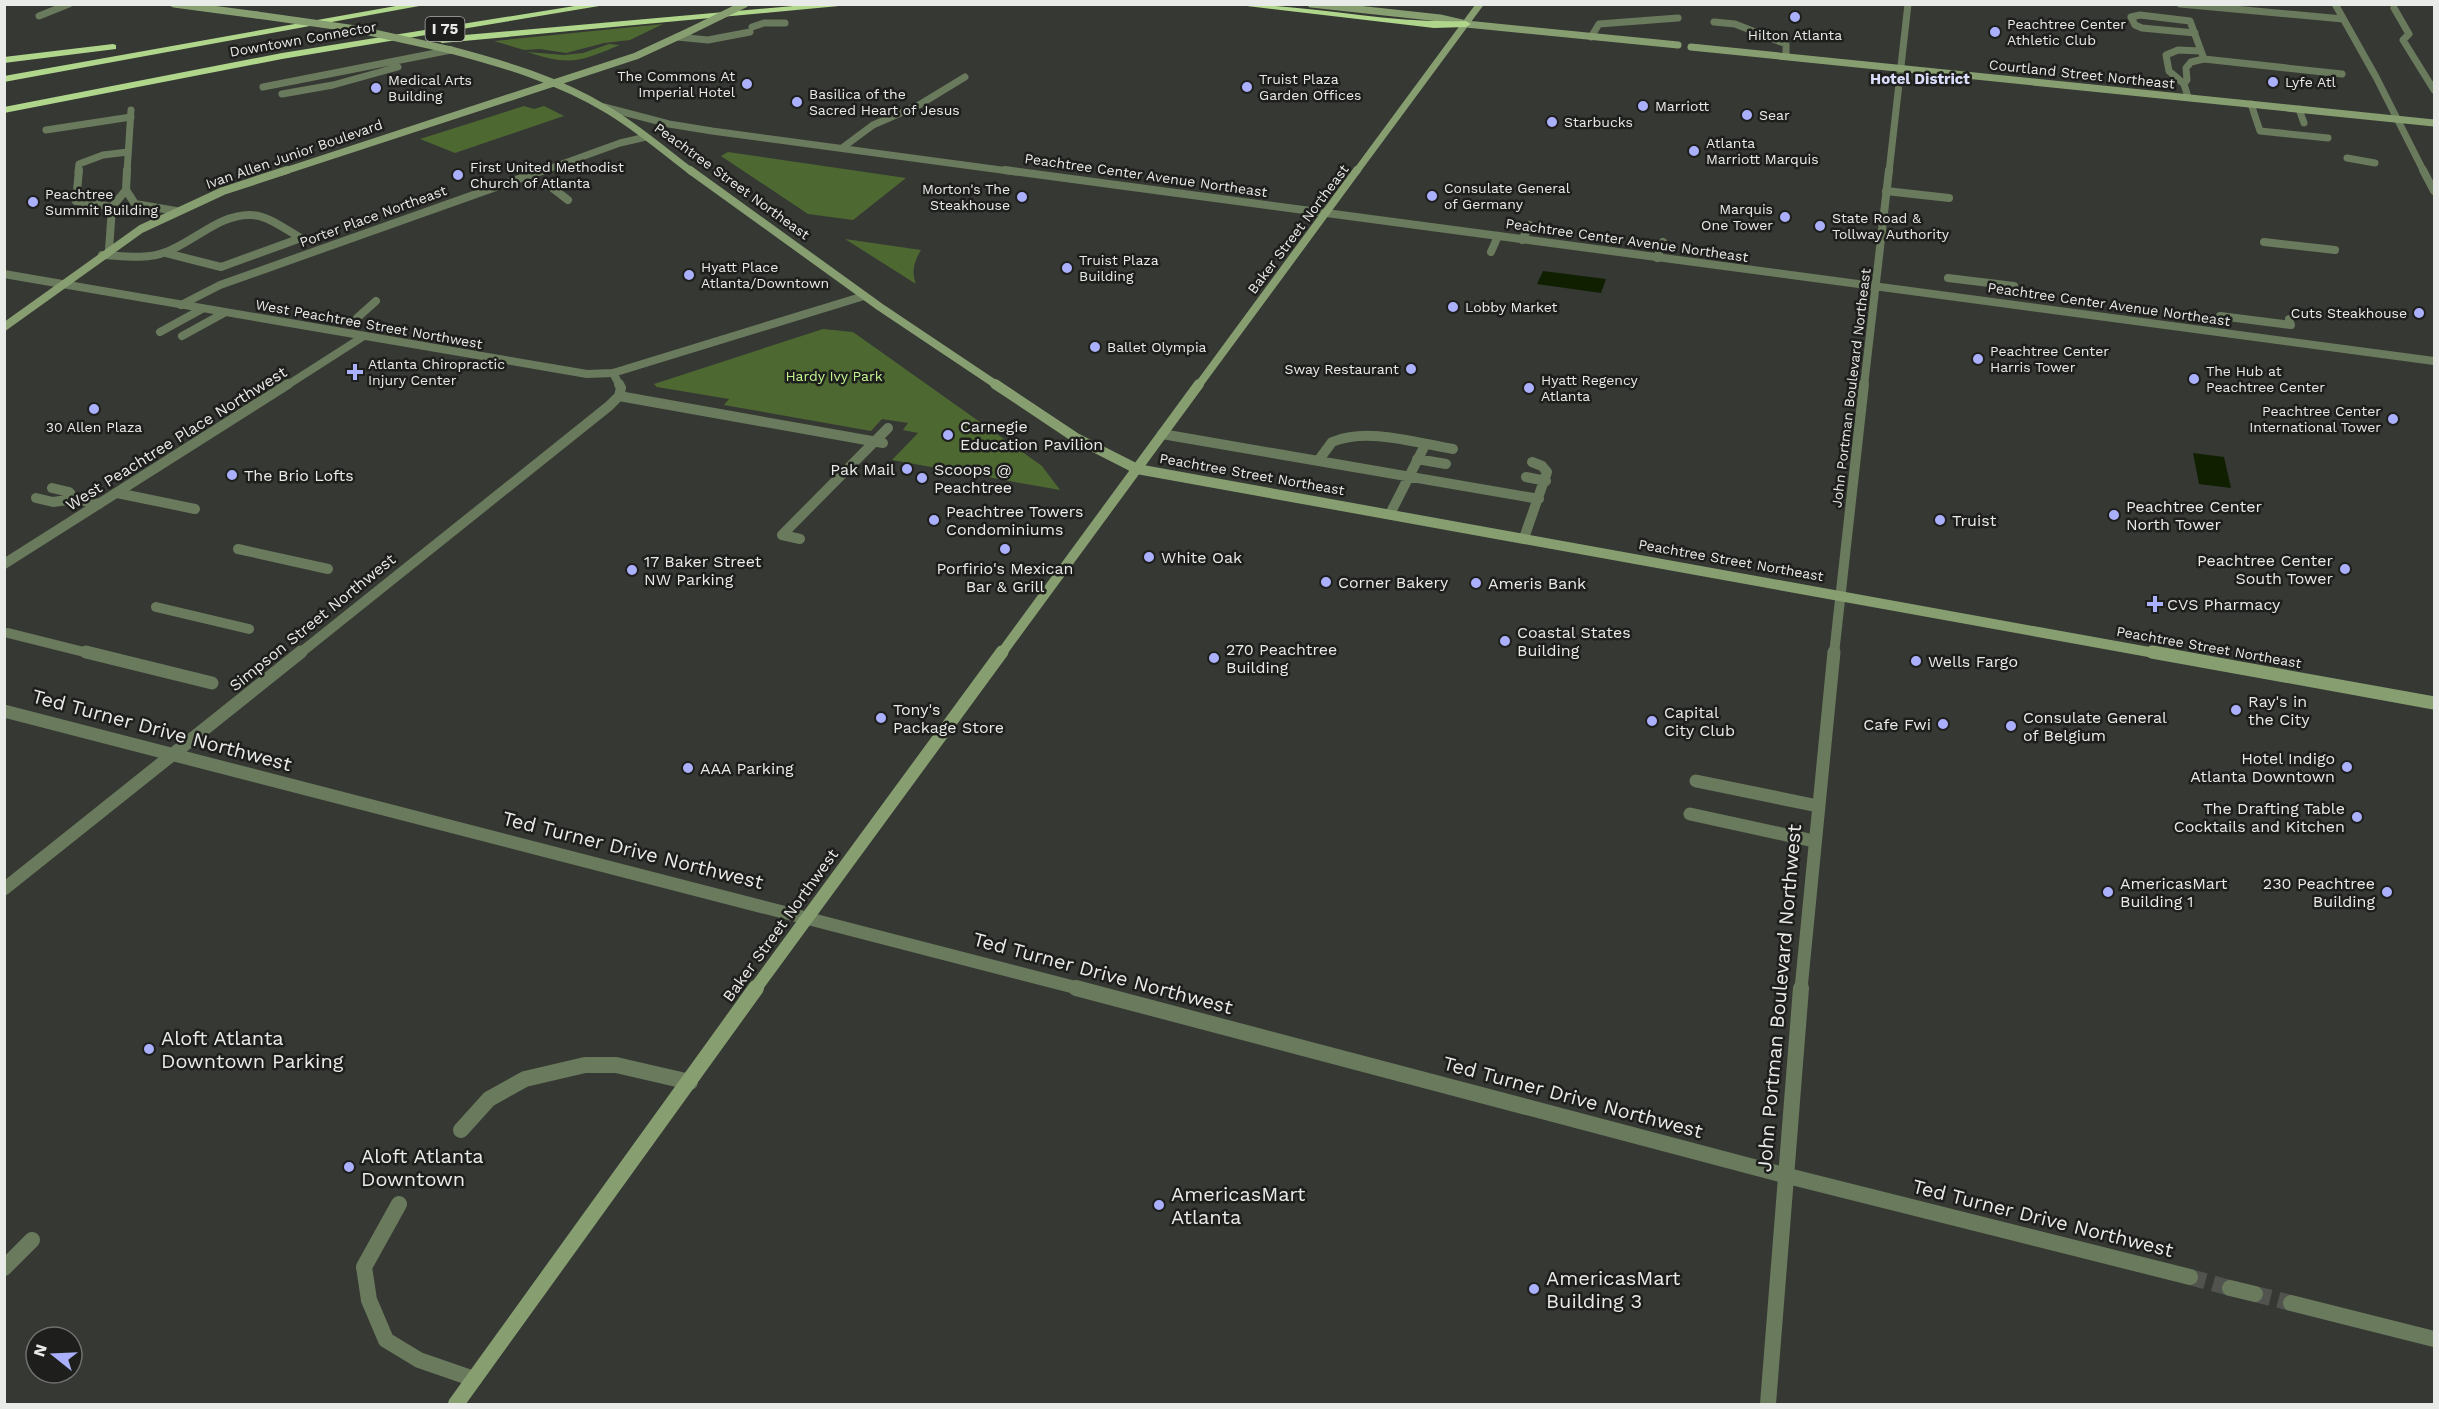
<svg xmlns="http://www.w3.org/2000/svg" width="2439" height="1409" font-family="'Work Sans',sans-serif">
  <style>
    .green { fill: #4d6831 }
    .water { fill: #0f1f00 }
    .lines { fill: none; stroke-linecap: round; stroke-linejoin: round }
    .tertiary-tunnel { stroke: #51534f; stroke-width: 16; stroke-dasharray: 16 8; stroke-linecap: butt }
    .service-far4 { stroke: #6a7a5c; stroke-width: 7 }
    .service-far3 { stroke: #6a7a5c; stroke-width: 8 }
    .service-far2 { stroke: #6a7a5c; stroke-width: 10 }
    .service-far1 { stroke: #6a7a5c; stroke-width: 13 }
    .service { stroke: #6a7a5c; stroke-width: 16 }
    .minor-far3 { stroke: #6a7a5c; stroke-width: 7 }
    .minor-far2 { stroke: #6a7a5c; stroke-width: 8 }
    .minor-far1 { stroke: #6a7a5c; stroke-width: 10 }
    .minor { stroke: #6a7a5c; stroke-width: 13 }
    .tertiary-far4 { stroke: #6a7a5c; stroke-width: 7 }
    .tertiary-far3 { stroke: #6a7a5c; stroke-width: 8 }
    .tertiary-far2 { stroke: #6a7a5c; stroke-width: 10 }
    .tertiary-far1 { stroke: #6a7a5c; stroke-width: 13 }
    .tertiary { stroke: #6a7a5c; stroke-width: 16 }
    .secondary-far4 { stroke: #879f70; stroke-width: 7 }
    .secondary-far3 { stroke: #879f70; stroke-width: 8 }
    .secondary-far2 { stroke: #879f70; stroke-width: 10 }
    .secondary-far1 { stroke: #879f70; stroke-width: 13 }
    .secondary { stroke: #879f70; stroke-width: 16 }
    .motorway { fill: #afd68b; fill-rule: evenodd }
    .secondary-bridge { stroke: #879f70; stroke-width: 7 }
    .poi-dot { fill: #aab0fb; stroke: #1e1f1d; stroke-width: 2 }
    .labels { text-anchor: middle; stroke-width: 5; stroke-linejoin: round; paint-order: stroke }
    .far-poi-label { font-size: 14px; fill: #e9ebe8; stroke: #1e1f1d; text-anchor: start }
    .far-street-label { font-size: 14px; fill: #e9ebe8; stroke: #1e1f1d }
    .far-park-label { font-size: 14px; fill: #c3f591; stroke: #1e1f1d }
    .shield { fill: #1e1f1d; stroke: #acaeab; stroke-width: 1.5 }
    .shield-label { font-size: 15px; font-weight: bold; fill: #e9ebe8 }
    .far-neighbourhood-label { font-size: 15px; font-weight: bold; fill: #d9ddfa; stroke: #1e1f1d }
    .poi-label { font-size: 16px; fill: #e9ebe8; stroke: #1e1f1d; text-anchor: start }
    .street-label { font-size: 16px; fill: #e9ebe8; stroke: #1e1f1d }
    .near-street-label { font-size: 20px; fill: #e9ebe8; stroke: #1e1f1d }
    .near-poi-label { font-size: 20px; fill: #e9ebe8; stroke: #1e1f1d; text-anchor: start }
  </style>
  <rect width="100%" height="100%" fill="#363834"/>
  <!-- green -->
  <path class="green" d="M 663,24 L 630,40 L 604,43 L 566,53 L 540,49 L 524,50 L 494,41 Z
    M 609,44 L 620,45 C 578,62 571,66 527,52 L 564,55 L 583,53 Z
    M 524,106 L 534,109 L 544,106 L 564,116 L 455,153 L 420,139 Z
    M 728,152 L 906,178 L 853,220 L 808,214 L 721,156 Z
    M 845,239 L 921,250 C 914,262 911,271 916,284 Z
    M 823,329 L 853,332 L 1042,466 L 1060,490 L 892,460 L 918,433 L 903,430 L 908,423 L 882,419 L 871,431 L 724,405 L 729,399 L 657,387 L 654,384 Z"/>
  <!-- water -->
  <path class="water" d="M 1543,271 L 1606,279 L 1601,293 L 1537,284 Z
    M 2193,453 L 2224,457 L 2231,488 L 2199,484 Z"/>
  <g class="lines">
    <!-- tertiary-tunnel -->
    <path class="tertiary-tunnel" d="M 2190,1277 L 2230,1288
      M 2255,1294 L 2291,1303"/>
    <!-- service-far4 -->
    <path class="service-far4" d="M 2180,4 L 2343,19
      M 2394,8 L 2409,34 L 2403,40 L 2434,90
      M 39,16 L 69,4
      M 1714,22 L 1735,24 L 1786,44 L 1786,56
      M 752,27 L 764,23 L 785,23
      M 2195,33 L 2142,28 L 2135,25 L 2131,17 L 2140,15 L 2190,21 L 2204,59 L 2342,74
      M 677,37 L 708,40 L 750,32
      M 1591,37 L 1599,24 L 1678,18
      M 2184,84 L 2169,71 L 2166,55 L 2178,50 L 2201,51
      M 263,87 L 451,50
      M 282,94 L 333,85 L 398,67
      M 2188,97 L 2184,84 L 2187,80 L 2186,68 L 2191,62 L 2204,59
      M 2251,104 L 2260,131 L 2328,138
      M 2299,109 L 2304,123
      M 46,130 L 131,117
      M 842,148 L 873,125 L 919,105 L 965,77
      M 2347,158 L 2375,163
      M 78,172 L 79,164 L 103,155 L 128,152"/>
    <!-- service-far3 -->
    <path class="service-far3" d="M 79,170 L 76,201 L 112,207
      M 546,183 L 568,200
      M 1886,191 L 1949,198
      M 1522,240 L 1530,225
      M 2264,242 L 2335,250
      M 1491,252 L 1498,236
      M 102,255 C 123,256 146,260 166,252 C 194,242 219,214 251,215 C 268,215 286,230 301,238 L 221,267 L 166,253
      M 1657,258 L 1663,242
      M 1948,278 L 2014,286
      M 2220,316 L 2291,325 L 2289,319
      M 357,318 L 376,301
      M 160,332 L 202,309
      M 182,336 L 224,313"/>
    <!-- service-far2 -->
    <path class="service-far2" d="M 1162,434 L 1539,499
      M 1417,459 L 1446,464
      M 1318,461 L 1332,442 C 1368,427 1416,443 1453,449
      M 1526,477 L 1546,481
      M 52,488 L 69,492 L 75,499 L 99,504
      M 117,493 L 195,509
      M 36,498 L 53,502 L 75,499
      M 1390,514 L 1425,445
      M 1524,538 L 1547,472 L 1542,466 L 1532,462
      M 800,539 L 782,535 L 888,428
      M 238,549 L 328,569
      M 156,607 L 249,629
      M 8,633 L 92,654"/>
    <!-- service-far1 -->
    <path class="service-far1" d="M 86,652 L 212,683
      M 1696,781 L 1818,806
      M 1690,814 L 1814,841"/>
    <!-- service -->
    <path class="service" d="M 461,1130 L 489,1099 L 525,1079 L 585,1065 L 616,1065 L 690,1082
      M 399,1204 L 364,1267 L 369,1300 L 386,1340 L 419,1360 L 474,1379
      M 4,1268 L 32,1240"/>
    <!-- minor-far3 -->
    <path class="minor-far3" d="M 127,172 L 131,110
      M 540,172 L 620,143 L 646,137"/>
    <!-- minor-far2 -->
    <path class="minor-far2" d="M 127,170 L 126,190 L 135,204 L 176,211
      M 109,250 L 112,207 L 126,190
      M 181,305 L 220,285 L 544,170
      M 613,373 L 620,386
      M 286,386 L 364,336"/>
    <!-- minor-far1 -->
    <path class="minor-far1" d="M 619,396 L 883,443
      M 4,564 L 288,384
      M 299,654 L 609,406 L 619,396 L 621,388 L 619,384"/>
    <!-- minor -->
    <path class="minor" d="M 4,889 L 301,652"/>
    <!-- tertiary-far4 -->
    <path class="tertiary-far4" d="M 2335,4 L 2376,77 L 2424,172
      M 604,107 L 669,124 L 712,131 L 1016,172
      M 1889,172 L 1908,4"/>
    <!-- tertiary-far3 -->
    <path class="tertiary-far3" d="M 1005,170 L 2434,361
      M 2423,170 L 2434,191
      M 4,274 L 587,374 L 613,373 L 864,296
      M 1864,386 L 1889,170"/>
    <!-- tertiary-far2 -->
    <path class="tertiary-far2" d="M 1834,654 L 1864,384"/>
    <!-- tertiary-far1 -->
    <path class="tertiary-far1" d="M 4,711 L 1081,989
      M 1801,989 L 1834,652"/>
    <!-- tertiary -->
    <path class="tertiary" d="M 1076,988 L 1784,1175 L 2190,1277
      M 2230,1288 L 2255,1294
      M 2291,1303 L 2434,1339
      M 1768,1404 L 1801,988"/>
    <!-- secondary-far4 -->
    <path class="secondary-far4" d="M 174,4 L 257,15
      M 1311,4 L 1440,18 L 1466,24 L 1678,45
      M 1691,47 L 2434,123
      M 451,50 C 504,64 558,80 606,109 C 637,127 664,151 692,172
      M 282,172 L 636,56 L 690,31
      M 1356,172 L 1480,4"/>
    <!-- secondary-far3 -->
    <path class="secondary-far3" d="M 690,170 L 880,307 L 998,386
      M 4,327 L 141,229 L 223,191 L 287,170
      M 1198,386 L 1357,170"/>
    <!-- secondary-far2 -->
    <path class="secondary-far2" d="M 995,384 L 1076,438 L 1137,469 L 2160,654
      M 1001,654 L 1199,384"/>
    <!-- secondary-far1 -->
    <path class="secondary-far1" d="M 2152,652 L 2434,703
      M 755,989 L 1002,652"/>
    <!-- secondary -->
    <path class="secondary" d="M 456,1404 L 756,988"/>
    <!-- motorway -->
    <path class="motorway" d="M 407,4 L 430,4 L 4,82 L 4,76 Z
      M 587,4 L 611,4 L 282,59 L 4,113 L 4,107 L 282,53 Z
      M 816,4 L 860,4 L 442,43 L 437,40 L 442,37 Z
      M 1230,4 C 1309,4 1387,24 1466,21 L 1471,24 L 1466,27 L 1434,28 Z
      M 113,44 L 116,45 L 116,49 L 4,63 L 4,57 Z"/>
    <!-- secondary-bridge -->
    <path class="secondary-bridge" d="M 257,15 L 356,29 L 451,50
      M 690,31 L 745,4"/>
  </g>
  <!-- markers -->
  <g class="poi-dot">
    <circle cx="1795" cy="17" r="6"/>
    <circle cx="1995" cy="32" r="6"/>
    <circle cx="2273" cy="82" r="6"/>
    <circle cx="747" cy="84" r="6"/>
    <circle cx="1247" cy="87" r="6"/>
    <circle cx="376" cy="88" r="6"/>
    <circle cx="797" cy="102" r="6"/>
    <circle cx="1643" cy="106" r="6"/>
    <circle cx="1747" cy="115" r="6"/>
    <circle cx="1552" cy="122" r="6"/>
    <circle cx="1694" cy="151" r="6"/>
    <circle cx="458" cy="175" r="6"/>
    <circle cx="1432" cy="196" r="6"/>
    <circle cx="1022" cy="197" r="6"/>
    <circle cx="33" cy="202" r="6"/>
    <circle cx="1785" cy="217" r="6"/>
    <circle cx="1820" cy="226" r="6"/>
    <circle cx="1067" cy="268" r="6"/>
    <circle cx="689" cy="275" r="6"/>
    <circle cx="1453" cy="307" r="6"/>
    <circle cx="2419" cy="313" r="6"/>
    <circle cx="1095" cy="347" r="6"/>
    <circle cx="1978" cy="359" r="6"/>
    <circle cx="1411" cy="369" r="6"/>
    <path d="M352 363h6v6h6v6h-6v6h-6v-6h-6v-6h6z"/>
    <circle cx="2194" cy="379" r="6"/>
    <circle cx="1529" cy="388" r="6"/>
    <circle cx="94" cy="409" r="6"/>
    <circle cx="2393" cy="419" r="6"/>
    <circle cx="948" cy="435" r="6"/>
    <circle cx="907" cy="469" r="6"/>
    <circle cx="232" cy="475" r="6"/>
    <circle cx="922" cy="478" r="6"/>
    <circle cx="2114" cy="515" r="6"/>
    <circle cx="934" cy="520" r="6"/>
    <circle cx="1940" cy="520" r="6"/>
    <circle cx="1005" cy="549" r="6"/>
    <circle cx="1149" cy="557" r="6"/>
    <circle cx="2345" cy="569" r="6"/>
    <circle cx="632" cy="570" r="6"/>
    <circle cx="1326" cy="582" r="6"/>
    <circle cx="1476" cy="583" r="6"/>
    <path d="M2152 595h6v6h6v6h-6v6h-6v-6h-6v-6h6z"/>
    <circle cx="1505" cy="641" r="6"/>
    <circle cx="1214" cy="658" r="6"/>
    <circle cx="1916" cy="661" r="6"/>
    <circle cx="2236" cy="710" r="6"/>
    <circle cx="881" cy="718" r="6"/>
    <circle cx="1652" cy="721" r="6"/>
    <circle cx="1943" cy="724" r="6"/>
    <circle cx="2011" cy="726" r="6"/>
    <circle cx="2347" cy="767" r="6"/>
    <circle cx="688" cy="768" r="6"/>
    <circle cx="2357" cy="817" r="6"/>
    <circle cx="2108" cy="892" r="6"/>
    <circle cx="2387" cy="892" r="6"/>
    <circle cx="149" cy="1049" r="6"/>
    <circle cx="349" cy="1167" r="6"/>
    <circle cx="1159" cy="1205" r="6"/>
    <circle cx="1534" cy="1289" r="6"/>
  </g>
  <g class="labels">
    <!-- far-poi labels -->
    <g class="far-poi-label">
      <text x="2007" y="29">Peachtree Center<tspan x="2007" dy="16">Athletic Club</tspan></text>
      <text x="1795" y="40" text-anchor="middle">Hilton Atlanta</text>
      <text x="735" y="81" text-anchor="end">The Commons At<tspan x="735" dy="16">Imperial Hotel</tspan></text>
      <text x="1259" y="84">Truist Plaza<tspan x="1259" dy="16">Garden Offices</tspan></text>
      <text x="388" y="85">Medical Arts<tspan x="388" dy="16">Building</tspan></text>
      <text x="2285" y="87">Lyfe Atl</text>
      <text x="809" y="99">Basilica of the<tspan x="809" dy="16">Sacred Heart of Jesus</tspan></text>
      <text x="1655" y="111">Marriott</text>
      <text x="1759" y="120">Sear</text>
      <text x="1564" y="127">Starbucks</text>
      <text x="1706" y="148">Atlanta<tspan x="1706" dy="16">Marriott Marquis</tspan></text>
      <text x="470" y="172">First United Methodist<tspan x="470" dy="16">Church of Atlanta</tspan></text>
      <text x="1444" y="193">Consulate General<tspan x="1444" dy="16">of Germany</tspan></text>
      <text x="1010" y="194" text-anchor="end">Morton's The<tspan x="1010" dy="16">Steakhouse</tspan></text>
      <text x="45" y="199">Peachtree<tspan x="45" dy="16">Summit Building</tspan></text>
      <text x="1773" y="214" text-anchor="end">Marquis<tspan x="1773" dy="16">One Tower</tspan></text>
      <text x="1832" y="223">State Road &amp;<tspan x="1832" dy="16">Tollway Authority</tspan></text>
      <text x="1079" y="265">Truist Plaza<tspan x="1079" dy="16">Building</tspan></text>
      <text x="701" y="272">Hyatt Place<tspan x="701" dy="16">Atlanta/Downtown</tspan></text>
      <text x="1465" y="312">Lobby Market</text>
      <text x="2407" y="318" text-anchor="end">Cuts Steakhouse</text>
      <text x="1107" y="352">Ballet Olympia</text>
      <text x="1990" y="356">Peachtree Center<tspan x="1990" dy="16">Harris Tower</tspan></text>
      <text x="368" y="369">Atlanta Chiropractic<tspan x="368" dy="16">Injury Center</tspan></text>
      <text x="1399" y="374" text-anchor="end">Sway Restaurant</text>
      <text x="2206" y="376">The Hub at<tspan x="2206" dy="16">Peachtree Center</tspan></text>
      <text x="1541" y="385">Hyatt Regency<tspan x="1541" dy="16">Atlanta</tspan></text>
      <text x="2381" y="416" text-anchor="end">Peachtree Center<tspan x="2381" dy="16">International Tower</tspan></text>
      <text x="94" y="432" text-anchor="middle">30 Allen Plaza</text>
    </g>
    <!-- far-street labels -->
    <g class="far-street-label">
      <text transform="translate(303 39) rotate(-10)" y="5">Downtown Connector</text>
      <text transform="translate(2082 74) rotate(6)" y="5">Courtland Street Northeast</text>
      <text transform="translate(294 154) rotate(-19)" y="5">Ivan Allen Junior Boulevard</text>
      <text transform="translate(1146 175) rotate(8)" y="5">Peachtree Center Avenue Northeast</text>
      <text transform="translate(732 181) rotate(36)" y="5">Peachtree Street Northeast</text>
      <text transform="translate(373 216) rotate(-20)" y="5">Porter Place Northeast</text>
      <text transform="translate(1298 229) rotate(-53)" y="5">Baker Street Northeast</text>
      <text transform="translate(1627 240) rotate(8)" y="5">Peachtree Center Avenue Northeast</text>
      <text transform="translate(2109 304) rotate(8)" y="5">Peachtree Center Avenue Northeast</text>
      <text transform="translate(369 324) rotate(10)" y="5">West Peachtree Street Northwest</text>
      <text transform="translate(1851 388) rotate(-83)" y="5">John Portman Boulevard Northeast</text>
      <text transform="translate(1252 474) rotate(10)" y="5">Peachtree Street Northeast</text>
      <text transform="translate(1731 560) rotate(10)" y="5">Peachtree Street Northeast</text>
      <text transform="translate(2209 647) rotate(10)" y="5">Peachtree Street Northeast</text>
    </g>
    <!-- far-park labels -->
    <g class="far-park-label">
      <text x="834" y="381">Hardy Ivy Park</text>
    </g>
    <!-- shield labels -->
    <rect class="shield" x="425.5" y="17" width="39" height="24" rx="4.5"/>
    <g class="shield-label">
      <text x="445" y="34">I 75</text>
    </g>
    <!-- far-neighbourhood labels -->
    <g class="far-neighbourhood-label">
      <text x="1920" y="84">Hotel District</text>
    </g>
    <!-- poi labels -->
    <g class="poi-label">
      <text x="960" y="432">Carnegie<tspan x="960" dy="18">Education Pavilion</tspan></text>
      <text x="895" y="475" text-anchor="end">Pak Mail</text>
      <text x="934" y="475">Scoops @<tspan x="934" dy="18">Peachtree</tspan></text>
      <text x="244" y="481">The Brio Lofts</text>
      <text x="2126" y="512">Peachtree Center<tspan x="2126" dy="18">North Tower</tspan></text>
      <text x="946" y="517">Peachtree Towers<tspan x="946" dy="18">Condominiums</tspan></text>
      <text x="1952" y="526">Truist</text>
      <text x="1161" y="563">White Oak</text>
      <text x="2333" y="566" text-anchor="end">Peachtree Center<tspan x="2333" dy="18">South Tower</tspan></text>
      <text x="644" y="567">17 Baker Street<tspan x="644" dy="18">NW Parking</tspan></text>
      <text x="1005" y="574" text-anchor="middle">Porfirio's Mexican<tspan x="1005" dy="18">Bar &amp; Grill</tspan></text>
      <text x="1338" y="588">Corner Bakery</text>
      <text x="1488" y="589">Ameris Bank</text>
      <text x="2167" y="610">CVS Pharmacy</text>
      <text x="1517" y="638">Coastal States<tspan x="1517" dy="18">Building</tspan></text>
      <text x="1226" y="655">270 Peachtree<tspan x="1226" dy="18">Building</tspan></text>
      <text x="1928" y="667">Wells Fargo</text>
      <text x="2248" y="707">Ray's in<tspan x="2248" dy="18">the City</tspan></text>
      <text x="893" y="715">Tony's<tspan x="893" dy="18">Package Store</tspan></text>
      <text x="1664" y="718">Capital<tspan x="1664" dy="18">City Club</tspan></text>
      <text x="2023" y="723">Consulate General<tspan x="2023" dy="18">of Belgium</tspan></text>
      <text x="1931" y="730" text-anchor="end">Cafe Fwi</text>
      <text x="2335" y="764" text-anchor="end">Hotel Indigo<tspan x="2335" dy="18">Atlanta Downtown</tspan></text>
      <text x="700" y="774">AAA Parking</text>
      <text x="2345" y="814" text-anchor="end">The Drafting Table<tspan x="2345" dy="18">Cocktails and Kitchen</tspan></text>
      <text x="2120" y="889">AmericasMart<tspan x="2120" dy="18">Building 1</tspan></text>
      <text x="2375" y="889" text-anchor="end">230 Peachtree<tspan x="2375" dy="18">Building</tspan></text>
    </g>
    <!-- street labels -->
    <g class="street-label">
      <text transform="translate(176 438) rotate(-32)" y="6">West Peachtree Place Northwest</text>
      <text transform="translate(312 622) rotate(-39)" y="6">Simpson Street Northwest</text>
      <text transform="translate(780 925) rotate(-54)" y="6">Baker Street Northwest</text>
    </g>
    <!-- near-street labels -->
    <g class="near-street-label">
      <text transform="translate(162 730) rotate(15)" y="7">Ted Turner Drive Northwest</text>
      <text transform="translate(633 850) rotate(14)" y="7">Ted Turner Drive Northwest</text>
      <text transform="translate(1103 973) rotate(15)" y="7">Ted Turner Drive Northwest</text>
      <text transform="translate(1779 998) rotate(-85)" y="7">John Portman Boulevard Northwest</text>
      <text transform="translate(1573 1097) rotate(15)" y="7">Ted Turner Drive Northwest</text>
      <text transform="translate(2043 1218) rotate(14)" y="7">Ted Turner Drive Northwest</text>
    </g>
    <!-- near-poi labels -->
    <g class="near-poi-label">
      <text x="161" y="1045">Aloft Atlanta<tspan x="161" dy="23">Downtown Parking</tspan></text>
      <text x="361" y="1163">Aloft Atlanta<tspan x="361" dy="23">Downtown</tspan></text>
      <text x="1171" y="1201">AmericasMart<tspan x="1171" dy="23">Atlanta</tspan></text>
      <text x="1546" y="1285">AmericasMart<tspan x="1546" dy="23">Building 3</tspan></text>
    </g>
  </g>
  <!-- border -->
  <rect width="2439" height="1409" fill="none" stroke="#e9ebe8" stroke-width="12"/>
  <!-- north arrow -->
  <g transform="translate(54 1355) rotate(288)"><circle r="28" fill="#1e1f1d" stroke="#6f716e" stroke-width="1.5"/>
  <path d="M0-4.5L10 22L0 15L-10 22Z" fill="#aab0fb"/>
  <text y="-9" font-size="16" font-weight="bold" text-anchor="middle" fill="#e9ebe8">N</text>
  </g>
</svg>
